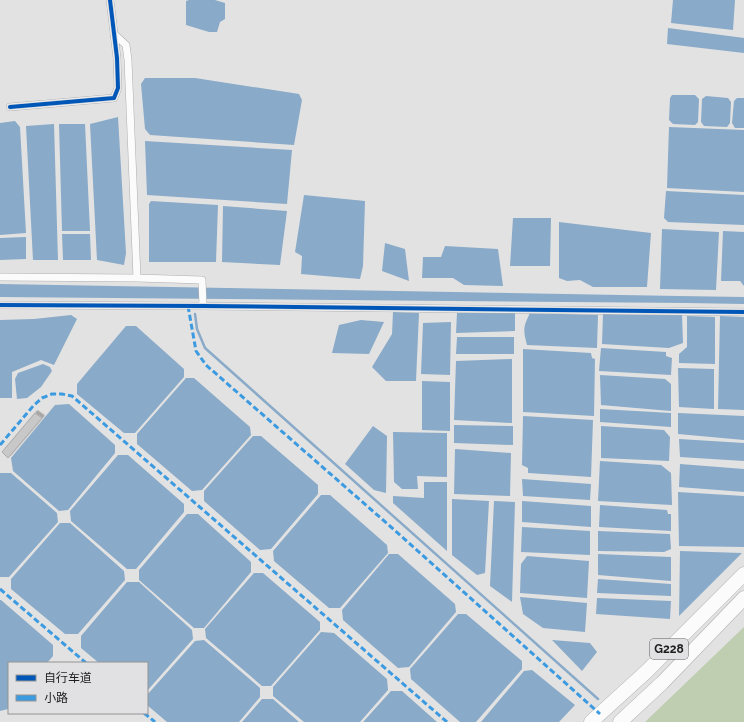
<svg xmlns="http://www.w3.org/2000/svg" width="744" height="722" font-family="Raleway,'Noto Sans SC',sans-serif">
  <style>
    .green { fill: #bfcdb1 }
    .water { fill: #89aac8 }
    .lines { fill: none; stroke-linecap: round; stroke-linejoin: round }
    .stream { stroke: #89aac8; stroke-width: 2.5 }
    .building { fill: #c8c8c8; stroke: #acabac; filter: url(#shadow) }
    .street-casing { stroke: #afafaf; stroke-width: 8 }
    .highway-casing { stroke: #afafaf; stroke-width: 15 }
    .street { stroke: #fbfbfb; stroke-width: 7 }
    .highway { stroke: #fbfbfb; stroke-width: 14 }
    .quiet { stroke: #3c9be0; stroke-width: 3; stroke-dasharray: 6 3; stroke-linecap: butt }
    .cycleway-casing { stroke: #e1e1e3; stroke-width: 6 }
    .cycleway { stroke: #0057b8; stroke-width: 4 }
    .labels { text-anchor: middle; stroke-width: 3.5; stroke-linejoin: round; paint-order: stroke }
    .shield { fill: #e1e1e3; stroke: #585859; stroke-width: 1 }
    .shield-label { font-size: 12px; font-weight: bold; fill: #1d1d1e }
  </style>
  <defs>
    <filter id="shadow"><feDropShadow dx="2.5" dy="-2.5" stdDeviation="0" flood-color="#0004"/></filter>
  </defs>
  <rect width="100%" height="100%" fill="#e2e2e2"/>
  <!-- green -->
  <path class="green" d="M 744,627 L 744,722 L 645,722 Z"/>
  <!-- water -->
  <path class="water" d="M 189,0 L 215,0 L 225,3 L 225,19 L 220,22 L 217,32 L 209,32 L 186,25 L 186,1 Z
    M 673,0 L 735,0 L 733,30 L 671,23 Z
    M 668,28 L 744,38 L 744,53 L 667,44 Z
    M 145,78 L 195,78 L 299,94 L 302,100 L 294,145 L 150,135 L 145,129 L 141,84 Z
    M 672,95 L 695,95 L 699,99 L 698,122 L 695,125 L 673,124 L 669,120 L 670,98 Z
    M 706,96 L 728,98 L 731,102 L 730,123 L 727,127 L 704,126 L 701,122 L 702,99 Z
    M 737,98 L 744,98 L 744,128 L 735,128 L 732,123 L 734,101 Z
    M 118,117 L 126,253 L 124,265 L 97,260 L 90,124 Z
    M 15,121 L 20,127 L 26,233 L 0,235 L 0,123 Z
    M 54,124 L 58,260 L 33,260 L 26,126 Z
    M 59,124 L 85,124 L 90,231 L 62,231 Z
    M 669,127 L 744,130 L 744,192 L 667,188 Z
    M 145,141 L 292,150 L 287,204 L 147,195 Z
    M 666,191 L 744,195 L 744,225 L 668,222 L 664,218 Z
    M 304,195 L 365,201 L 363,266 L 360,279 L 301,274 L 302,256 L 295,252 Z
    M 151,201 L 218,205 L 216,262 L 149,262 L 149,204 Z
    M 223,206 L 287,211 L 280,265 L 222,262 Z
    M 513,218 L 551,218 L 550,266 L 510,266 Z
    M 559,222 L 651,233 L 647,287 L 593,287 L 580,280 L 567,281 L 559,278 Z
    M 662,229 L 719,232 L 716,290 L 660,289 Z
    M 723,231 L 744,232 L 744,286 L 740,281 L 721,281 Z
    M 62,234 L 90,234 L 91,260 L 63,260 Z
    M 26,237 L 26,259 L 0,260 L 0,238 Z
    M 385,243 L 405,249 L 409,281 L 382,271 Z
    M 445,246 L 498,249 L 503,286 L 464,285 L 453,278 L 422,278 L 423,257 L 441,257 Z
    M 0,284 L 678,296 L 744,297 L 744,304 L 687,303 L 0,297 Z
    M 393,312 L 419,313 L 416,381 L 386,381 L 372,367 L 392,334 Z
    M 515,312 L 515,331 L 456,333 L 457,313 Z
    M 530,313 L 598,315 L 597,348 L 527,345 C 523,330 523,327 530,313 Z
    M 603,314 L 682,315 L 683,343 L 669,348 L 602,344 Z
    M 71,315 L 77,319 L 54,365 L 41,360 L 12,372 L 12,398 L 0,398 L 0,320 L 34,319 Z
    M 687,316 L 715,317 L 715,364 L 679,363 L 679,354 L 687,347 Z
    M 720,316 L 744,317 L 744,410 L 718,409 Z
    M 361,320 L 384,322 L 369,354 L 332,353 L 339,325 Z
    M 451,322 L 450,375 L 421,374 L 423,323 Z
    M 126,326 L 136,326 L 184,369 L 184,377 L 135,433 L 124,433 L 77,394 L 77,384 Z
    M 457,337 L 514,337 L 514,354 L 456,354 Z
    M 601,348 L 666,352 L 666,356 L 672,358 L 671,375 L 599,371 Z
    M 523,349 L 591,353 L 592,358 L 595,359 L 594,416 L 523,412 Z
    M 512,359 L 512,423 L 454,420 L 456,361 Z
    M 43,364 L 50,367 L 52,371 L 41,387 L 27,398 L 17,399 L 15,379 L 18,373 Z
    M 678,368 L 714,369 L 714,409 L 679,407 Z
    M 600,375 L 665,379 L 671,384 L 671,411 L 601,405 Z
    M 186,378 L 194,378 L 250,427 L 251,435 L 202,490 L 192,491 L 137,444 L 137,434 Z
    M 422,381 L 450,382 L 450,431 L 422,430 Z
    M 69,404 L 115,445 L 115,453 L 68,510 L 59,511 L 13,471 L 11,458 L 55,405 Z
    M 600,409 L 671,413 L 671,427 L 600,422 Z
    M 678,413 L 744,416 L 744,440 L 678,434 Z
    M 523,416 L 593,420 L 591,477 L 528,473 L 528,468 L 522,465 Z
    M 454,425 L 513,426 L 513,445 L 454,443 Z
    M 373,426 L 387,436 L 386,493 L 374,490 L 345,464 Z
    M 601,426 L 664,430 L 670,437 L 669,461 L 601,458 Z
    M 393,432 L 447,433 L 447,477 L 417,476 L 418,489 L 402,489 L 394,482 Z
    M 253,436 L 261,436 L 318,485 L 318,494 L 271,549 L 260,550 L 204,501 L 204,491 Z
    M 679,439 L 744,443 L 744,461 L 680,457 Z
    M 455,449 L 511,453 L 510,496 L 454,494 Z
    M 118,455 L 128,455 L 184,504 L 184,512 L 136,569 L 127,569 L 71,521 L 70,511 Z
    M 600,461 L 661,465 L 671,473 L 672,505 L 598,501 Z
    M 680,464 L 744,469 L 744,492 L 679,487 Z
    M 0,473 L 11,473 L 57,513 L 58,522 L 9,577 L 0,577 Z
    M 522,479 L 591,484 L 590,500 L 523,496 Z
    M 424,482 L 447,482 L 447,551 L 393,503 L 393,496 L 424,498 Z
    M 678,492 L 744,496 L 744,547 L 679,546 Z
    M 321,495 L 330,495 L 387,545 L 388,553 L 340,608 L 329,608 L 274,561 L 273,551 Z
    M 452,499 L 489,501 L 485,573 L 477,575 L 452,555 Z
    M 494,501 L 515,502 L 512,602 L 490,586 Z
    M 522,501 L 591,506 L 591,527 L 522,522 Z
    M 600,505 L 667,510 L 668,514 L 671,514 L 671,531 L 599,527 Z
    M 187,514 L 198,514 L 251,562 L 251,572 L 204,628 L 194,628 L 139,580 L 139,570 Z
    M 60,523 L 70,523 L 124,571 L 125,580 L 78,634 L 65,634 L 11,589 L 11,579 Z
    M 522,527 L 590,531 L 590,555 L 521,552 Z
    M 598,531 L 670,534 L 671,549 L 664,552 L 598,551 Z
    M 680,551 L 742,553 L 679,616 Z
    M 389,554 L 398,554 L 455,604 L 456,612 L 409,667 L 398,668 L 343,620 L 342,610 Z
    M 598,554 L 671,557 L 671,581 L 598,575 Z
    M 527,556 L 589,561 L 587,598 L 520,593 L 521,564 Z
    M 254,573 L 263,573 L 320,622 L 320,630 L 271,686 L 262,686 L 206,638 L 205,629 Z
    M 598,579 L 671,584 L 671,596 L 597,593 Z
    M 127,582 L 139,582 L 192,630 L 193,639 L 147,691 L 147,663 L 99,663 L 81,648 L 81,636 Z
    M 520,597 L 587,603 L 585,632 L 543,628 L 523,614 Z
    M 597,598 L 671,601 L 670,619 L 596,614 Z
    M 0,600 L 1,600 L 53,645 L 53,656 L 47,663 L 9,663 L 9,707 L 8,709 L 0,711 Z
    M 458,614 L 466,614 L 522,661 L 522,669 L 476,722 L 460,722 L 411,679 L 410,669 Z
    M 321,632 L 334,633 L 387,679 L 388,690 L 360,722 L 304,722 L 273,696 L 273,687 Z
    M 204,640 L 260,688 L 260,697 L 239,722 L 167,722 L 147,705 L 147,695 L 195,641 Z
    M 552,640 L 590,643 L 597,652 L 582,671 Z
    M 532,670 L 575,705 L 559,722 L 481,722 L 524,671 Z
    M 391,691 L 402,691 L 437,722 L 363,722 Z
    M 262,699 L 273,699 L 299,722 L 242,722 Z"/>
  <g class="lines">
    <!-- stream -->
    <path class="stream" d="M 195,314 L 197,329 L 205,348 L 598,699"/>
  </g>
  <!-- building -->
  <path class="building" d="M 35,413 L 42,418 L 8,458 L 2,452 Z"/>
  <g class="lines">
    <defs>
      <path id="street" d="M 10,107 L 114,98 L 118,88 L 117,58 L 110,0
        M 0,277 L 137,278 L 128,60 L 126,45 L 114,34
        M 137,278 L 202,280 L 203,306
        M 0,305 L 203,306 L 744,312"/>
      <path id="highway" d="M 591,722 L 647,671 L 744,574
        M 620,722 L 662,683 L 744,598"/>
    </defs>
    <!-- street casing -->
    <use href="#street" class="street-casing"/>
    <!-- highway casing -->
    <use href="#highway" class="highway-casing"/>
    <!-- street -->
    <use href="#street" class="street"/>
    <!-- highway -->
    <use href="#highway" class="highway"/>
    <!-- quiet -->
    <path class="quiet" d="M 188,306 L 196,351 L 206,365 L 391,527 L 600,714
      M 0,445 L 34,405 L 42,398 L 52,394 L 62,394 L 72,396 L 447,722
      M 0,589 L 86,663
      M 144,713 L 155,722"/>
    <defs>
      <path id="cycleway" d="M 10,107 L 114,98 L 118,88 L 117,58 L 110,0
        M 0,305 L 203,306 L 744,312"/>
    </defs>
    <!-- cycleway casing -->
    <use href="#cycleway" class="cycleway-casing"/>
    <!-- cycleway -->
    <use href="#cycleway" class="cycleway"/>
  </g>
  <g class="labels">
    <!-- shield labels -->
    <rect class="shield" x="650" y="639" width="38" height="20" rx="3"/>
    <g class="shield-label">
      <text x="669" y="653">G228</text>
    </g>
  </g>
  <!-- legend -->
  <rect x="8" y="662" width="140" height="52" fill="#e1e1e3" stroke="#939394"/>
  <rect x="16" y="675" width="20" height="6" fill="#0057b8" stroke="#939394"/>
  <text x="44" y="682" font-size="12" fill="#1d1d1e">自行车道</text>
  <rect x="16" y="695" width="20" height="6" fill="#3c9be0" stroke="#939394"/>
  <text x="44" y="702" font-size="12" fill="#1d1d1e">小路</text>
</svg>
